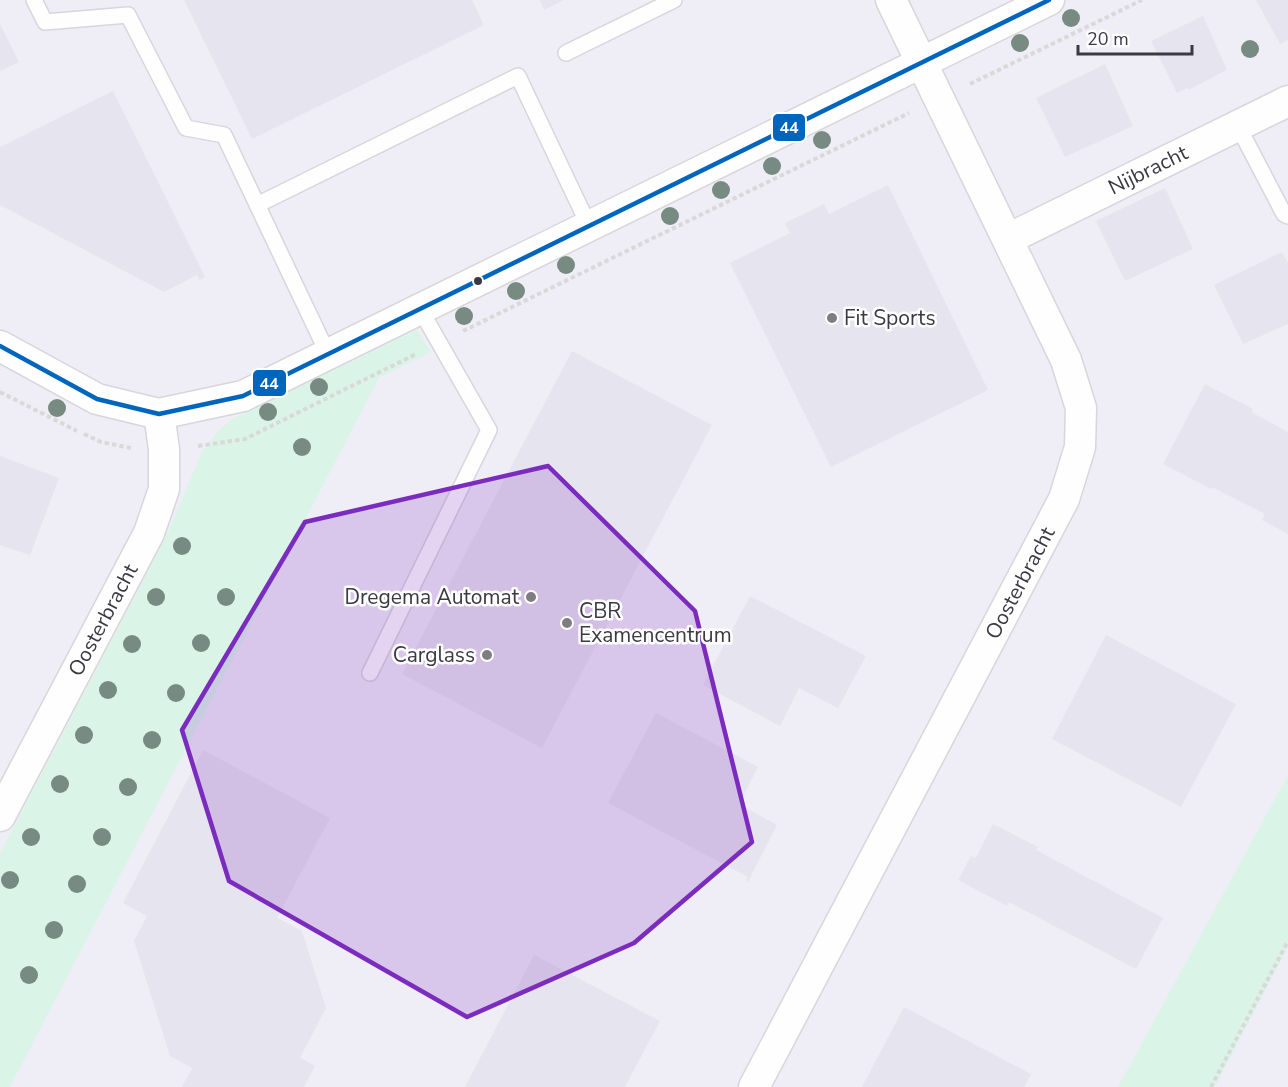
<svg xmlns="http://www.w3.org/2000/svg" width="1288" height="1087" font-family="'Nunito Sans',sans-serif">
  <style>
    .built { fill: #efeef6 }
    .green { fill: #dbf4e8 }
    .building { fill: #e6e4ee }
    .lines { fill: none; stroke-linecap: round; stroke-linejoin: round }
    .service-casing { stroke: #d7d6dc; stroke-width: 18 }
    .minor-casing { stroke: #d7d6dc; stroke-width: 33 }
    .path { stroke: #d9d9da; stroke-width: 4; stroke-dasharray: 4.5 3; stroke-linecap: butt }
    .service { stroke: #fefefe; stroke-width: 15 }
    .minor { stroke: #fefefe; stroke-width: 30 }
    .bus-1-casing { stroke: #fff; stroke-width: 9 }
    .bus-1 { stroke: #0065bd; stroke-width: 4.5 }
    .tree { fill: #788b83 }
    .marked { fill: #7b2cbf; fill-opacity: 0.2; stroke: #7b2cbf; stroke-width: 4.5; stroke-linejoin: round }
    .bus-dot { fill: #3b3a44; stroke: #fff; stroke-width: 2 }
    .poi-dot { fill: #7e7d84; stroke: #fff; stroke-width: 2 }
    .labels { text-anchor: middle; stroke-width: 5; stroke-linejoin: round; paint-order: stroke }
    .street-label { font-size: 21px; fill: #3b3a44; stroke: #fff }
    .poi-label { font-size: 21px; fill: #3b3a44; stroke: #fff; text-anchor: start }
    .line-badge { stroke: #fff; stroke-width: 2 }
    .badge-label { font-size: 16px; text-anchor: middle; font-weight: bold; fill: #fff }
  </style>
  <rect width="100%" height="100%" fill="#fafafa"/>
  <!-- built -->
  <path class="built" d="M 0,0 L 1288,0 L 1288,1087 L 0,1087 Z"/>
  <!-- green -->
  <path class="green" d="M 417,330 L 431,352 L 379,378 L 10,1087 L 0,1087 L 0,853 L 166,537 L 202,452 L 218,431 L 232,419 Z
    M 1288,775 L 1288,947 L 1215,1087 L 1118,1087 Z"/>
  <!-- building -->
  <path class="building" d="M 184,0 L 472,0 L 484,25 L 252,139 Z
    M 540,0 L 564,0 L 544,10 Z
    M 1256,0 L 1288,0 L 1288,40 L 1280,44 Z
    M 1203,16 L 1227,70 L 1188,90 L 1187,88 L 1177,93 L 1151,41 Z
    M 0,24 L 19,62 L 0,71 Z
    M 1105,64 L 1133,126 L 1065,157 L 1036,98 Z
    M 113,91 L 205,277 L 199,280 L 197,275 L 164,292 L 0,205 L 0,147 Z
    M 888,185 L 988,390 L 831,467 L 730,263 L 790,233 L 785,223 L 824,204 L 829,214 Z
    M 1165,188 L 1193,249 L 1125,281 L 1096,221 Z
    M 1282,252 L 1288,263 L 1288,324 L 1243,344 L 1214,285 Z
    M 572,351 L 712,425 L 542,748 L 402,674 Z
    M 1205,384 L 1253,409 L 1251,412 L 1288,432 L 1288,534 L 1262,520 L 1265,514 L 1212,487 L 1211,489 L 1163,464 Z
    M 0,456 L 59,478 L 30,555 L 0,545 Z
    M 750,596 L 866,656 L 838,708 L 799,688 L 780,726 L 703,685 Z
    M 1106,635 L 1236,704 L 1181,807 L 1052,739 Z
    M 656,713 L 758,767 L 739,804 L 777,825 L 748,882 L 746,880 L 748,877 L 608,803 Z
    M 203,750 L 330,818 L 277,918 L 302,931 L 326,1008 L 300,1058 L 315,1066 L 304,1087 L 182,1087 L 192,1068 L 170,1056 L 134,941 L 147,916 L 123,903 Z
    M 993,824 L 1038,847 L 1036,850 L 1163,918 L 1136,969 L 1009,902 L 1007,906 L 958,880 L 971,856 L 976,858 Z
    M 534,955 L 660,1021 L 625,1087 L 465,1087 Z
    M 904,1007 L 1031,1074 L 1024,1087 L 862,1087 Z"/>
  <g class="lines">
    <defs>
      <path id="service" d="M 34,0 L 45,22 L 128,15 L 186,128 L 224,135 L 328,354
        M 566,53 L 674,0
        M 1238,126 L 1284,214 L 1288,216
        M 257,205 L 518,76 L 589,226
        M 370,673 L 489,430 L 420,309"/>
      <path id="minor" d="M 1008,239 L 1288,101
        M 0,346 L 97,399 L 159,414 L 243,396 L 1049,0
        M 0,816 L 149,533 L 164,489 L 164,449 L 159,414
        M 754,1087 L 1064,499 L 1080,447 L 1081,408 L 1066,360 L 891,0"/>
    </defs>
    <!-- service casing -->
    <use href="#service" class="service-casing"/>
    <!-- minor casing -->
    <use href="#minor" class="minor-casing"/>
    <!-- path -->
    <path class="path" d="M 970,84 L 1142,0
      M 463,331 L 909,113
      M 0,392 L 77,431
      M 84,434 L 101,442 L 131,448
      M 198,446 L 245,439 L 416,354
      M 1211,1087 L 1288,941"/>
    <!-- service -->
    <use href="#service" class="service"/>
    <!-- minor -->
    <use href="#minor" class="minor"/>
    <defs>
      <path id="bus-1" d="M 0,346 L 97,399 L 159,414 L 243,396 L 1049,0"/>
    </defs>
    <!-- bus-1 casing -->
    <use href="#bus-1" class="bus-1-casing"/>
    <!-- bus-1 -->
    <use href="#bus-1" class="bus-1"/>
  </g>
  <!-- trees -->
  <g class="tree">
    <circle cx="1071" cy="18" r="9"/>
    <circle cx="1020" cy="43" r="9"/>
    <circle cx="1250" cy="49" r="9"/>
    <circle cx="822" cy="140" r="9"/>
    <circle cx="772" cy="166" r="9"/>
    <circle cx="721" cy="190" r="9"/>
    <circle cx="670" cy="216" r="9"/>
    <circle cx="566" cy="265" r="9"/>
    <circle cx="516" cy="291" r="9"/>
    <circle cx="464" cy="316" r="9"/>
    <circle cx="319" cy="387" r="9"/>
    <circle cx="57" cy="408" r="9"/>
    <circle cx="268" cy="412" r="9"/>
    <circle cx="302" cy="447" r="9"/>
    <circle cx="182" cy="546" r="9"/>
    <circle cx="156" cy="597" r="9"/>
    <circle cx="226" cy="597" r="9"/>
    <circle cx="201" cy="643" r="9"/>
    <circle cx="132" cy="644" r="9"/>
    <circle cx="108" cy="690" r="9"/>
    <circle cx="176" cy="693" r="9"/>
    <circle cx="84" cy="735" r="9"/>
    <circle cx="152" cy="740" r="9"/>
    <circle cx="60" cy="784" r="9"/>
    <circle cx="128" cy="787" r="9"/>
    <circle cx="31" cy="837" r="9"/>
    <circle cx="102" cy="837" r="9"/>
    <circle cx="10" cy="880" r="9"/>
    <circle cx="77" cy="884" r="9"/>
    <circle cx="54" cy="930" r="9"/>
    <circle cx="29" cy="975" r="9"/>
  </g>
  <!-- marked area -->
  <path class="marked" d="M 548,466 L 695,611 L 752,842 L 634,943 L 467,1017 L 229,881 L 182,730 L 305,522 Z"/>
  <!-- markers -->
  <circle class="bus-dot" cx="478" cy="281" r="5"/>
  <g class="poi-dot">
    <circle cx="832" cy="318" r="6"/>
    <circle cx="531" cy="597" r="6"/>
    <circle cx="567" cy="623" r="6"/>
    <circle cx="487" cy="655" r="6"/>
  </g>
  <g class="labels">
    <!-- street labels -->
    <g class="street-label">
      <text transform="translate(1148 170) rotate(-26)" y="7">Nijbracht</text>
      <text transform="translate(1020 583) rotate(-62)" y="7">Oosterbracht</text>
      <text transform="translate(103 620) rotate(-62)" y="7">Oosterbracht</text>
    </g>
    <!-- poi labels -->
    <g class="poi-label">
      <text x="844" y="325">Fit Sports</text>
      <text x="519" y="604" text-anchor="end">Dregema Automat</text>
      <text x="579" y="618">CBR<tspan x="579" dy="24">Examencentrum</tspan></text>
      <text x="475" y="662" text-anchor="end">Carglass</text>
    </g>
  </g>
  <g class="line-badge">
    <rect x="772" y="113" width="34" height="29" rx="6" fill="#0065bd"/>
    <rect x="252" y="369" width="35" height="28" rx="6" fill="#0065bd"/>
  </g>
  <g class="badge-label">
    <text x="789" y="133">44</text>
    <text x="269" y="389">44</text>
  </g>
  <!-- scale -->
  <path d="M1078 45v9h114v-9" fill="none" stroke="#3b3a44" stroke-width="3"/>
  <text x="1087" y="45" font-size="18" fill="#3b3a44" stroke="#ffffff" stroke-width="4.5" paint-order="stroke">20 m</text>
</svg>
